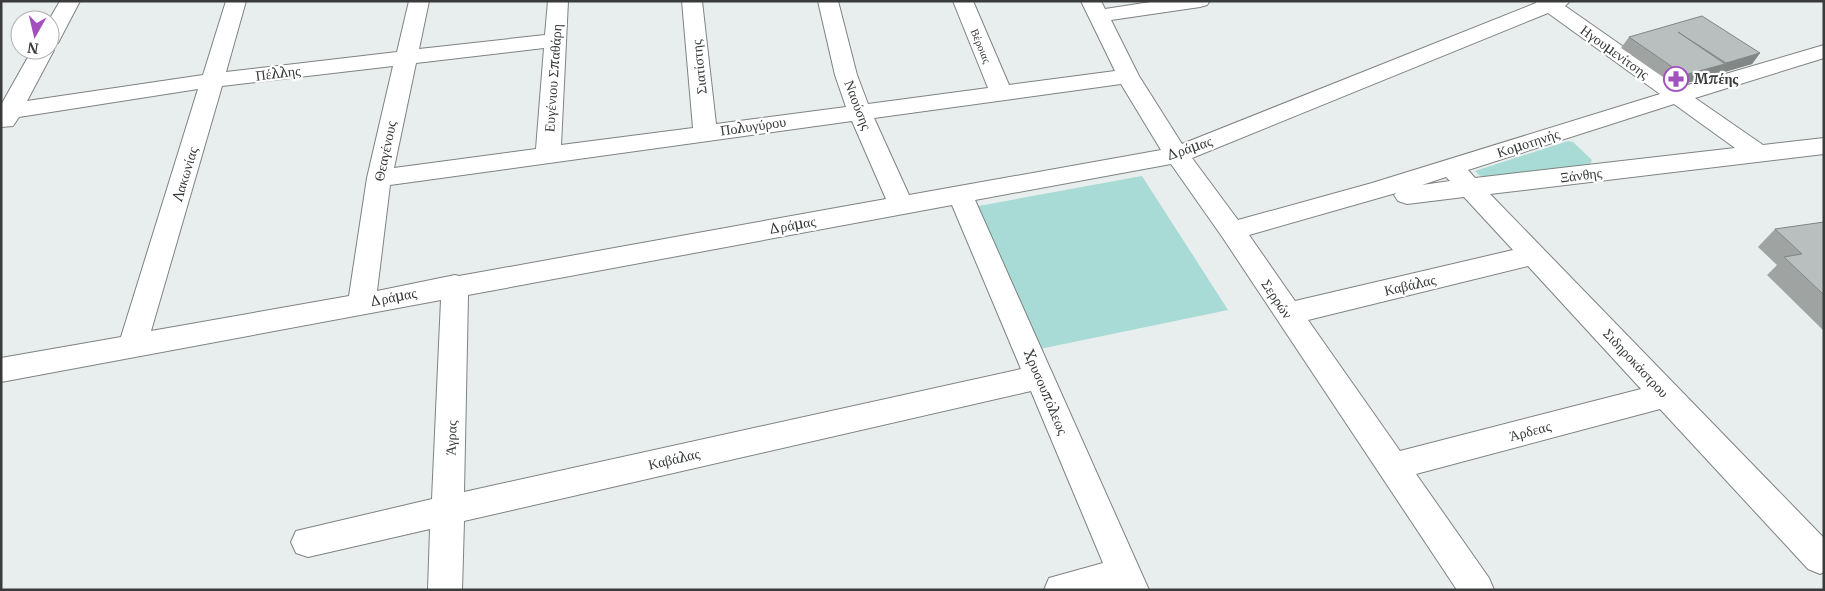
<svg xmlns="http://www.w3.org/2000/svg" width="1825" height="591" font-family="Merriweather,serif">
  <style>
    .green { fill: #a8dbd5 }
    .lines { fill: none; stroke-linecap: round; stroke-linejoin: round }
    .minor-casing { stroke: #7e8382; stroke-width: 2 }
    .minor { fill: #fff; fill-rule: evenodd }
    .wall { fill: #9fa4a3 }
    .shaded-wall { fill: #828685 }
    .building { fill: #b9bfbe; stroke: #828685 }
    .labels { text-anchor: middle; stroke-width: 4.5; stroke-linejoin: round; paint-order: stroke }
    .far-street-label { font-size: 11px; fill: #383b3a; stroke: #fff }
    .street-label { font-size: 14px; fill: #383b3a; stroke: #fff }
    .poi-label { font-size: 14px; font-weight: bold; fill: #383b3a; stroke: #fff; text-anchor: start }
  </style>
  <rect width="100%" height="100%" fill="#e8eeed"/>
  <!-- green -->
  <path class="green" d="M 1568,141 L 1573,142 L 1592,160 L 1589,166 L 1487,178 L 1479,175 L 1475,171 Z
    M 1142,176 L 1228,310 L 1035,350 L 973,207 Z"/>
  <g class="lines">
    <defs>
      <path id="minor" d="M 60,1 L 80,1 L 58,43 L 50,44 L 49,20 Z
        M 226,1 L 246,1 L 226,72 L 397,52 L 409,1 L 429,1 L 419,49 L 545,35 L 548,1 L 568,1 L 561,145 L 693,128 L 682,1 L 702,1 L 716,124 L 846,107 L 835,75 L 818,1 L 838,1 L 857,75 L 868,104 L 988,88 L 953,1 L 973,1 L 1009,85 L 1115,71 L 1081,1 L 1101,1 L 1105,9 L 1157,1 L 1210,1 L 1207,5 L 1200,7 L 1111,20 L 1139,76 L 1182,144 L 1536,3 L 1535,1 L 1570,1 L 1565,6 L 1681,87 L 1824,45 L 1824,58 L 1695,98 L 1763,145 L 1824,138 L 1824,154 L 1490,194 L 1824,538 L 1824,572 L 1820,574 L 1808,569 L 1660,409 L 1416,474 L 1489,578 L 1494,590 L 1457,590 L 1223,238 L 1171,164 L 975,200 L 1149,590 L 1044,590 L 1049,578 L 1103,563 L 1031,391 L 464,521 L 462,590 L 428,590 L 430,529 L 308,557 L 296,553 L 291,542 L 296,531 L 432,499 L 441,300 L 1,382 L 1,358 L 121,337 L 198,89 L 19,117 L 13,126 L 1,127 L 1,105 L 32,50 L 50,50 L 50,45 L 54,50 L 27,101 L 203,75 ZM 1548,13 L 1660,94 L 1372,183 L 1238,220 L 1192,158 ZM 544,48 L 536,149 L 394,168 L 416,63 ZM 393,66 L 367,178 L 349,296 L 151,331 L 222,86 ZM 1121,84 L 1161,150 L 909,195 L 874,118 ZM 1674,104 L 1735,148 L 1475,178 L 1468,170 ZM 852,121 L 886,199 L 459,276 L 455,275 L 377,291 L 390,185 ZM 1446,177 L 1450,181 L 1422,185 ZM 1396,193 L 1394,195 L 1398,201 L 1407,204 L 1464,197 L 1513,250 L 1295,301 L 1249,235 ZM 952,205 L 1021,369 L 464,492 L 468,295 ZM 1528,266 L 1641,389 L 1400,451 L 1308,320 Z"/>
    </defs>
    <!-- minor casing -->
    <use href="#minor" class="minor-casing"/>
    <!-- minor -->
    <use href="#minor" class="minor"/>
  </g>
  <!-- wall -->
  <path class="wall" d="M 1629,37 L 1760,53 L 1752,64 L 1676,86 L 1621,48 Z
    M 1824,222 L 1824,331 L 1767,275 L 1777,265 L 1758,247 L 1775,229 Z"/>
  <!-- shaded-wall -->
  <path class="shaded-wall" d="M 1760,53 L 1752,64 L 1718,74 L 1726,63 Z
    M 1725,64 L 1717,75 L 1676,86 L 1684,75 Z"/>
  <!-- building -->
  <path class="building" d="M 1702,16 L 1760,53 L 1726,63 L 1678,32 L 1725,64 L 1684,75 L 1629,37 Z
    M 1824,222 L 1824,295 L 1784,257 L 1802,254 L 1775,229 Z"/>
  <!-- icons -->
  <defs>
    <symbol id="pharmacy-ring" viewBox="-11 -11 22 22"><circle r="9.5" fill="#fff" stroke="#a350bf" stroke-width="1.5"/><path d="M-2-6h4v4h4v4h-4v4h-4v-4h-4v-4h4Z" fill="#a350bf"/></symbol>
  </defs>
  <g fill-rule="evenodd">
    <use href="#pharmacy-ring" x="1662" y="65" width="28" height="28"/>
  </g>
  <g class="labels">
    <!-- far-street labels -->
    <g class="far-street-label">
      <text transform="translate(981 46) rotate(68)" y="4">Βέροιας</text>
    </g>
    <!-- street labels -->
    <g class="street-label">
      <text transform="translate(1615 52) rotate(36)" y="5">Ηγουμενίτσης</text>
      <text transform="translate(699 67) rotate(-96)" y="5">Σιατίστης</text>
      <text transform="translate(278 73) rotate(-7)" y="5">Πέλλης</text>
      <text transform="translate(553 78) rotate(-86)" y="5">Ευγένιου Σπαθάρη</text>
      <text transform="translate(858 105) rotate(69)" y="5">Ναούσης</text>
      <text transform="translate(753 126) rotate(-8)" y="5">Πολυγύρου</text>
      <text transform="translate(1528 143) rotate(-18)" y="5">Κομοτηνής</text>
      <text transform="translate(1189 148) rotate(-19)" y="5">Δράμας</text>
      <text transform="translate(385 151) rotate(-78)" y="5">Θεαγένους</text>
      <text transform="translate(185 174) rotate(-73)" y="5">Λακωνίας</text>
      <text transform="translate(1581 175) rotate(-7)" y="5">Ξάνθης</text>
      <text transform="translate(792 225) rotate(-10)" y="5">Δράμας</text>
      <text transform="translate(1410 285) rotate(-13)" y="5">Καβάλας</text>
      <text transform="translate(393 297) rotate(-11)" y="5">Δράμας</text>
      <text transform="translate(1277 299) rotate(56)" y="5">Σερρών</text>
      <text transform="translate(1636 363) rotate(47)" y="5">Σιδηροκάστρου</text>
      <text transform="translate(1046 392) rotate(67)" y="5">Χρυσουπόλεως</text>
      <text transform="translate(1530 431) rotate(-15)" y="5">Άρδεας</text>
      <text transform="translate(451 438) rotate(-88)" y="5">Άγρας</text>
      <text transform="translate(674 459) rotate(-13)" y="5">Καβάλας</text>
    </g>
    <!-- poi labels -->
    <g class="poi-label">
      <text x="1694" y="84">Μπέης</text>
    </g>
  </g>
  <!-- border -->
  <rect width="1825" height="591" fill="none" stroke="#383b3a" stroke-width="5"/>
  <!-- north arrow -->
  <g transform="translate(35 35) rotate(188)"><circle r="24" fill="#ffffff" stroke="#afb1b0"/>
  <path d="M0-4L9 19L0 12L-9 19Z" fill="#a350bf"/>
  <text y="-8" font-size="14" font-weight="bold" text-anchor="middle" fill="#383b3a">N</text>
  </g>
</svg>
